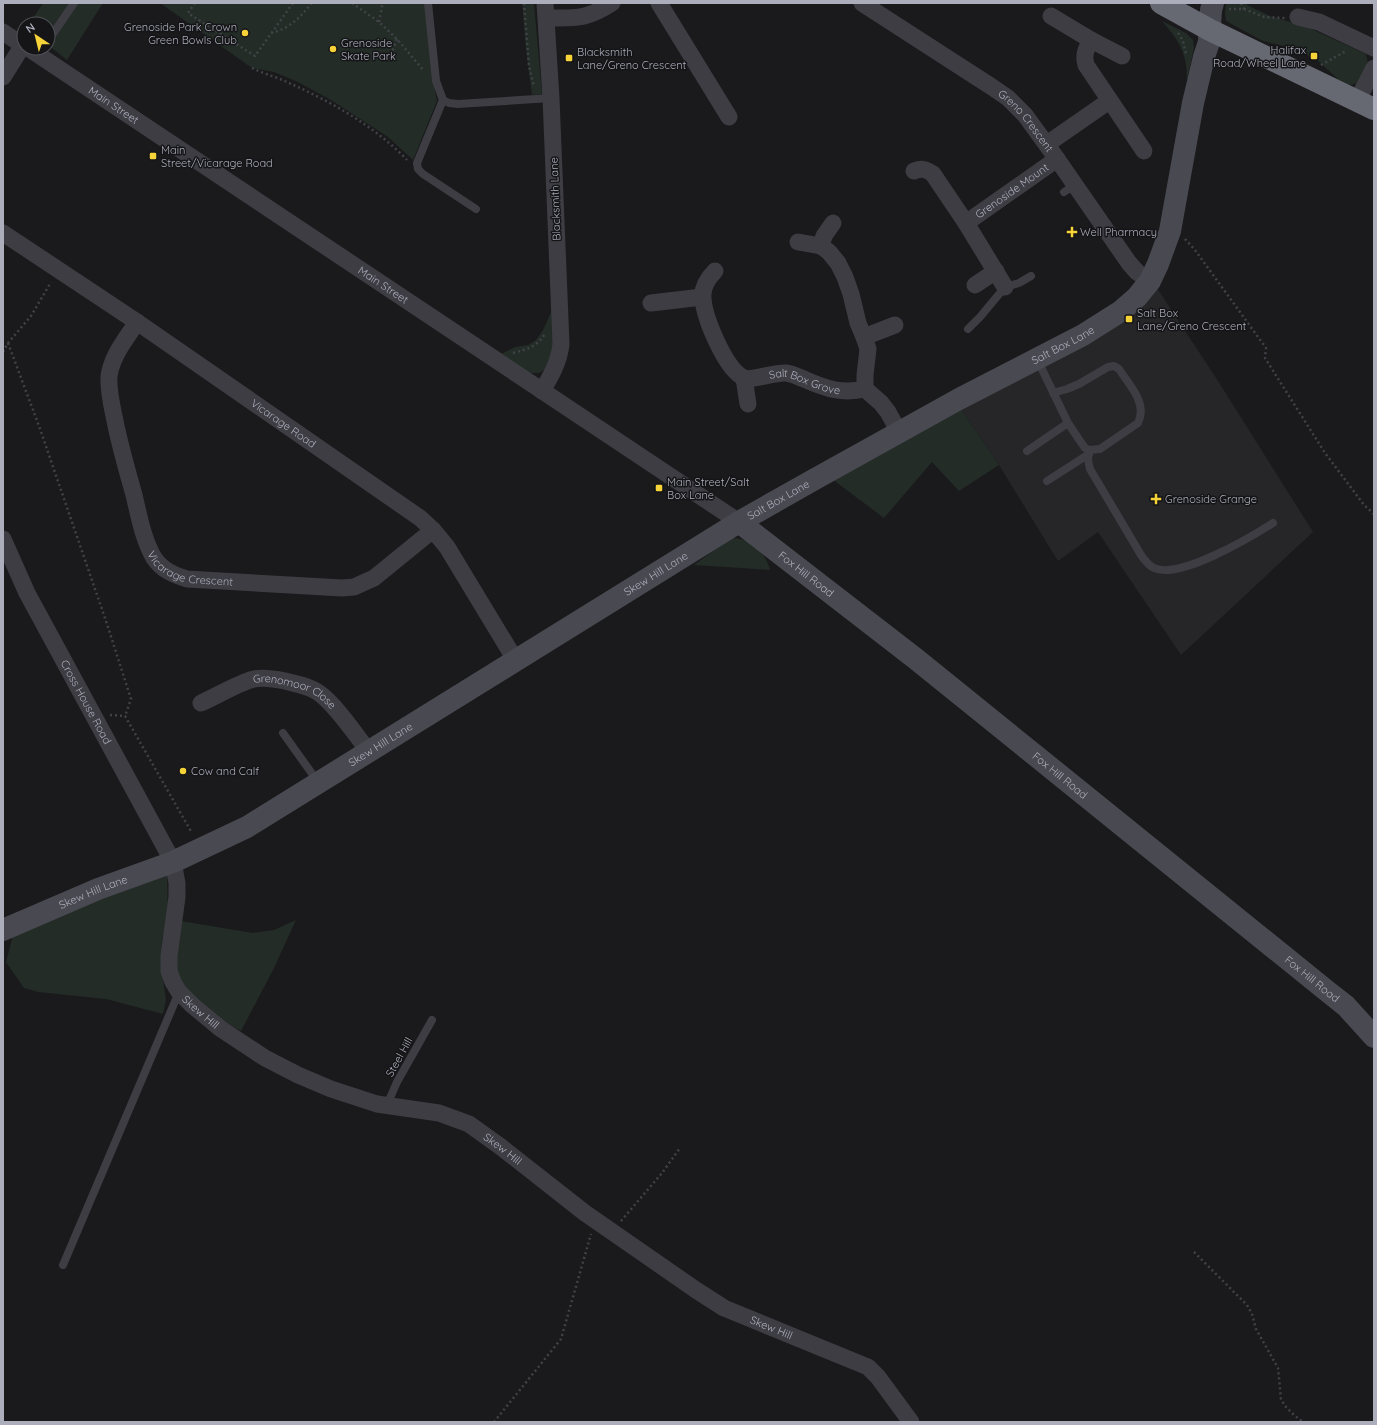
<svg xmlns="http://www.w3.org/2000/svg" width="1377" height="1425" font-family="Quicksand,sans-serif">
  <style>
    .built { fill: #262629 }
    .green { fill: #232c26 }
    .lines { fill: none; stroke-linecap: round; stroke-linejoin: round }
    .path { stroke: #414248; stroke-width: 2.5; stroke-dasharray: 2 3; stroke-linecap: butt }
    .lane { stroke: #3d3d43; stroke-width: 8 }
    .street { stroke: #3d3d43; stroke-width: 17 }
    .secondary { stroke: #494951; stroke-width: 22 }
    .highway { stroke: #666872; stroke-width: 22 }
    .poi-dot { fill: #f6d338; stroke: #151517; stroke-width: 1.5 }
    .labels { text-anchor: middle; stroke-width: 3; stroke-linejoin: round; paint-order: stroke }
    .poi-label { font-size: 11px; fill: #acaebc; stroke: #151517; text-anchor: start }
    .street-label { font-size: 11px; fill: #acaebc; stroke: #151517 }
  </style>
  <rect width="100%" height="100%" fill="#1a1a1c"/>
  <!-- built -->
  <path class="built" d="M 1157,288 L 1218,381 L 1313,532 L 1181,655 L 1098,532 L 1058,561 L 999,465 L 960,408 Z"/>
  <!-- green -->
  <path class="green" d="M 43,3 L 103,3 L 67,60 L 48,45 L 48,24 L 29,24 Z
    M 160,3 L 425,3 L 432,77 L 437,101 L 413,160 L 388,137 L 331,100 L 298,82 L 274,72 L 252,68 Z
    M 522,3 L 534,3 L 542,94 L 532,95 L 526,49 Z
    M 1226,3 L 1246,3 L 1247,5 L 1270,16 L 1307,27 L 1366,54 L 1368,63 L 1357,83 L 1350,85 L 1339,80 L 1316,59 L 1288,47 L 1263,41 L 1226,21 L 1225,13 Z
    M 1162,21 L 1186,33 L 1193,40 L 1194,48 L 1187,81 C 1187,53 1180,42 1162,21 Z
    M 553,308 L 555,346 L 546,369 L 539,373 L 531,373 L 501,354 L 515,347 L 528,345 L 536,340 L 543,330 Z
    M 960,408 L 999,465 L 959,491 L 932,462 L 884,518 L 832,479 Z
    M 731,538 C 750,537 766,553 770,570 L 694,565 Z
    M 167,875 L 168,919 L 162,940 L 161,964 L 166,1000 L 163,1014 L 106,999 L 38,992 L 24,988 L 6,962 L 14,931 L 19,929 Z
    M 296,920 L 274,968 L 241,1031 L 218,1019 L 195,1003 L 175,973 L 181,921 L 253,933 L 274,930 Z"/>
  <g class="lines">
    <!-- path -->
    <path class="path" d="M 195,3 L 188,13 L 255,56 L 293,3
      M 352,3 L 379,22 L 397,39 L 424,71
      M 524,3 L 529,66 L 534,87
      M 1241,3 L 1244,9
      M 1229,9 L 1244,9 L 1264,17 L 1285,18
      M 379,22 L 382,7 L 381,3
      M 271,33 C 291,28 299,18 312,3
      M 1178,33 L 1183,41 L 1186,54
      M 391,55 L 397,39
      M 1321,65 L 1346,51
      M 252,68 C 264,74 277,77 289,83 C 330,101 376,127 407,160
      M 1185,239 L 1195,250 L 1266,348 L 1265,358 L 1325,453 L 1364,505 L 1374,514
      M 8,343 L 39,426 L 106,621 L 131,699 L 125,716
      M 3,352 L 8,343 L 31,316 L 51,282
      M 513,353 C 528,349 536,347 545,334
      M 110,715 L 125,716 L 192,833
      M 621,1221 L 662,1173 L 680,1148
      M 1194,1252 L 1247,1305 L 1252,1314 L 1256,1329 L 1278,1368 L 1281,1399 L 1285,1406 L 1295,1416 L 1303,1422
      M 494,1422 L 561,1339 L 591,1234"/>
    <!-- lane -->
    <path class="lane" d="M 428,3 L 436,81 L 443,100 L 449,103 L 458,104 L 551,98
      M 48,41 L 74,3
      M 443,100 L 417,163 L 418,169 L 423,174 L 476,209
      M 1064,192 L 1075,185
      M 968,329 L 980,317 L 1005,287 L 1019,283 L 1031,276
      M 1037,359 L 1068,423 L 1078,438 L 1085,448 L 1089,450 L 1100,449 L 1138,423 C 1148,403 1129,385 1119,369 L 1114,366 L 1108,367 L 1079,384 L 1067,389 L 1053,393
      M 1089,450 L 1088,460 L 1090,469 L 1141,555 C 1144,559 1148,565 1154,568 C 1179,580 1251,537 1273,523
      M 1027,451 L 1068,423
      M 1047,481 L 1089,454
      M 283,733 L 318,782
      M 387,1105 L 397,1082 L 432,1020
      M 63,1265 L 179,992"/>
    <!-- street -->
    <g class="street">
      <path d="M 659,3 L 729,117"/>
      <path id="s1" d="M 862,3 L 992,87 L 1008,98 L 1025,115 L 1057,159 L 1129,263 L 1137,272 L 1150,281"/>
      <path d="M 1051,16 L 1091,40 L 1122,56"/>
      <path d="M 1298,17 L 1319,22 L 1374,48"/>
      <path d="M 547,18 C 576,18 586,20 612,3"/>
      <path d="M 3,32 L 24,46"/>
      <path d="M 1091,40 C 1086,49 1083,55 1086,65 L 1144,151"/>
      <path id="s2" d="M 28,48 L 739,522"/>
      <path d="M 3,77 L 23,45"/>
      <path d="M 1357,101 L 1374,68"/>
      <path d="M 1047,144 L 1109,101"/>
      <path d="M 914,171 C 922,168 926,169 933,174 L 966,223 L 1005,287"/>
      <path id="s3" d="M 966,223 L 1057,159"/>
      <path id="s4" d="M 3,233 L 137,322 L 420,518 L 433,530 L 447,547 L 516,661"/>
      <path d="M 798,242 L 821,246 L 829,252 L 838,263 L 845,277 L 851,294 L 858,323 L 864,337 L 868,349 L 865,375 L 865,389"/>
      <path d="M 821,246 L 824,236 L 833,223"/>
      <path id="s5" d="M 715,271 C 708,278 702,288 703,298 C 704,317 725,369 744,378 C 751,381 775,372 786,373 C 793,374 799,377 806,380 C 827,389 842,394 865,389 L 881,403 L 888,412 L 899,432"/>
      <path d="M 975,285 L 996,271"/>
      <path d="M 651,303 L 702,297"/>
      <path id="s6" d="M 137,322 C 126,339 112,355 109,376 C 108,391 112,406 115,421 C 120,446 127,470 134,495 C 139,516 143,539 154,558 C 162,570 174,575 187,579 L 342,588 L 354,587 L 374,578 L 433,530"/>
      <path d="M 864,337 L 895,325"/>
      <path d="M 744,378 L 748,404"/>
      <path d="M 542,391 C 551,376 559,362 561,344 L 551,98 L 545,3"/>
      <path id="s7" d="M 3,539 L 27,593 L 173,862 L 177,883 L 177,897 L 169,956 L 169,971 L 173,982 L 179,992 L 192,1005 L 221,1029 L 265,1058 L 298,1075 L 331,1089 L 377,1104 L 439,1113 L 469,1124 L 501,1147 L 585,1213 L 696,1290 L 724,1308 L 868,1367 L 878,1377 L 911,1422"/>
      <path id="s8" d="M 201,703 C 217,696 238,683 254,679 C 264,677 275,679 285,681 C 296,684 310,686 319,693 C 336,705 356,735 369,752"/>
    </g>
    <!-- secondary -->
    <g class="secondary">
      <path id="s9" d="M 739,522 L 916,659 L 1327,991 L 1346,1006 L 1374,1037"/>
      <path id="s10" d="M 3,930 L 98,889 L 173,862 L 247,827 L 739,522 L 815,479 L 959,399 L 1083,335 L 1121,311 L 1137,297 L 1150,281 L 1158,264 L 1170,231 L 1193,103 L 1204,57 L 1209,42 L 1211,10 L 1213,3"/>
    </g>
    <!-- highway -->
    <path class="highway" d="M 1161,3 L 1210,30 L 1374,109"/>
  </g>
  <!-- markers -->
  <g class="poi-dot">
    <circle cx="245" cy="33" r="4"/>
    <circle cx="333" cy="49" r="4"/>
    <rect x="1310" y="52" width="8" height="8" rx="2"/>
    <rect x="565" y="54" width="8" height="8" rx="2"/>
    <rect x="149" y="152" width="8" height="8" rx="2"/>
    <path d="M1070 226h4v4h4v4h-4v4h-4v-4h-4v-4h4z"/>
    <rect x="1125" y="315" width="8" height="8" rx="2"/>
    <rect x="655" y="484" width="8" height="8" rx="2"/>
    <path d="M1154 493h4v4h4v4h-4v4h-4v-4h-4v-4h4z"/>
    <circle cx="183" cy="771" r="4"/>
  </g>
  <g class="labels">
    <!-- poi labels -->
    <g class="poi-label">
      <text x="237" y="31" text-anchor="end">Grenoside Park Crown<tspan x="237" dy="13">Green Bowls Club</tspan></text>
      <text x="341" y="47">Grenoside<tspan x="341" dy="13">Skate Park</tspan></text>
      <text x="1306" y="54" text-anchor="end">Halifax<tspan x="1306" dy="13">Road/Wheel Lane</tspan></text>
      <text x="577" y="56">Blacksmith<tspan x="577" dy="13">Lane/Greno Crescent</tspan></text>
      <text x="161" y="154">Main<tspan x="161" dy="13">Street/Vicarage Road</tspan></text>
      <text x="1080" y="236">Well Pharmacy</text>
      <text x="1137" y="317">Salt Box<tspan x="1137" dy="13">Lane/Greno Crescent</tspan></text>
      <text x="667" y="486">Main Street/Salt<tspan x="667" dy="13">Box Lane</tspan></text>
      <text x="1165" y="503">Grenoside Grange</text>
      <text x="191" y="775">Cow and Calf</text>
    </g>
    <!-- street labels -->
    <g class="street-label">
      <text dy="4" stroke="none"><textPath href="#s2" startOffset="103">Main Street</textPath></text>
      <text dy="4" stroke="none"><textPath href="#s1" startOffset="203">Greno Crescent</textPath></text>
      <text dy="4" stroke="none"><textPath href="#s3" startOffset="56">Grenoside Mount</textPath></text>
      <text transform="translate(555 199) rotate(-92)" y="4">Blacksmith Lane</text>
      <text dy="4" stroke="none"><textPath href="#s2" startOffset="427">Main Street</textPath></text>
      <text dy="4" stroke="none"><textPath href="#s10" startOffset="1213">Salt Box Lane</textPath></text>
      <text dy="4" stroke="none"><textPath href="#s5" startOffset="185">Salt Box Grove</textPath></text>
      <text dy="4" stroke="none"><textPath href="#s4" startOffset="339">Vicarage Road</textPath></text>
      <text dy="4" stroke="none"><textPath href="#s10" startOffset="889">Salt Box Lane</textPath></text>
      <text dy="4" stroke="none"><textPath href="#s6" startOffset="289">Vicarage Crescent</textPath></text>
      <text dy="4" stroke="none"><textPath href="#s10" startOffset="746">Skew Hill Lane</textPath></text>
      <text dy="4" stroke="none"><textPath href="#s9" startOffset="85">Fox Hill Road</textPath></text>
      <text dy="4" stroke="none"><textPath href="#s8" startOffset="102">Grenomoor Close</textPath></text>
      <text dy="4" stroke="none"><textPath href="#s7" startOffset="183">Cross House Road</textPath></text>
      <text dy="4" stroke="none"><textPath href="#s10" startOffset="422">Skew Hill Lane</textPath></text>
      <text dy="4" stroke="none"><textPath href="#s9" startOffset="409">Fox Hill Road</textPath></text>
      <text dy="4" stroke="none"><textPath href="#s10" startOffset="98">Skew Hill Lane</textPath></text>
      <text dy="4" stroke="none"><textPath href="#s9" startOffset="733">Fox Hill Road</textPath></text>
      <text dy="4" stroke="none"><textPath href="#s7" startOffset="528">Skew Hill</textPath></text>
      <text transform="translate(399 1057) rotate(-61)" y="4">Steel Hill</text>
      <text dy="4" stroke="none"><textPath href="#s7" startOffset="865">Skew Hill</textPath></text>
      <text dy="4" stroke="none"><textPath href="#s7" startOffset="1189">Skew Hill</textPath></text>
    </g>
  </g>
  <!-- border -->
  <rect width="1377" height="1425" fill="none" stroke="#acaebc" stroke-width="8"/>
  <!-- north arrow -->
  <g transform="translate(36 36) rotate(325)"><circle r="19" fill="#151517" stroke="#515259"/>
  <path d="M0-3L7 15L0 10L-7 15Z" fill="#f6d338"/>
  <text y="-6" font-size="11" font-weight="bold" text-anchor="middle" fill="#acaebc">N</text>
  </g>
</svg>
